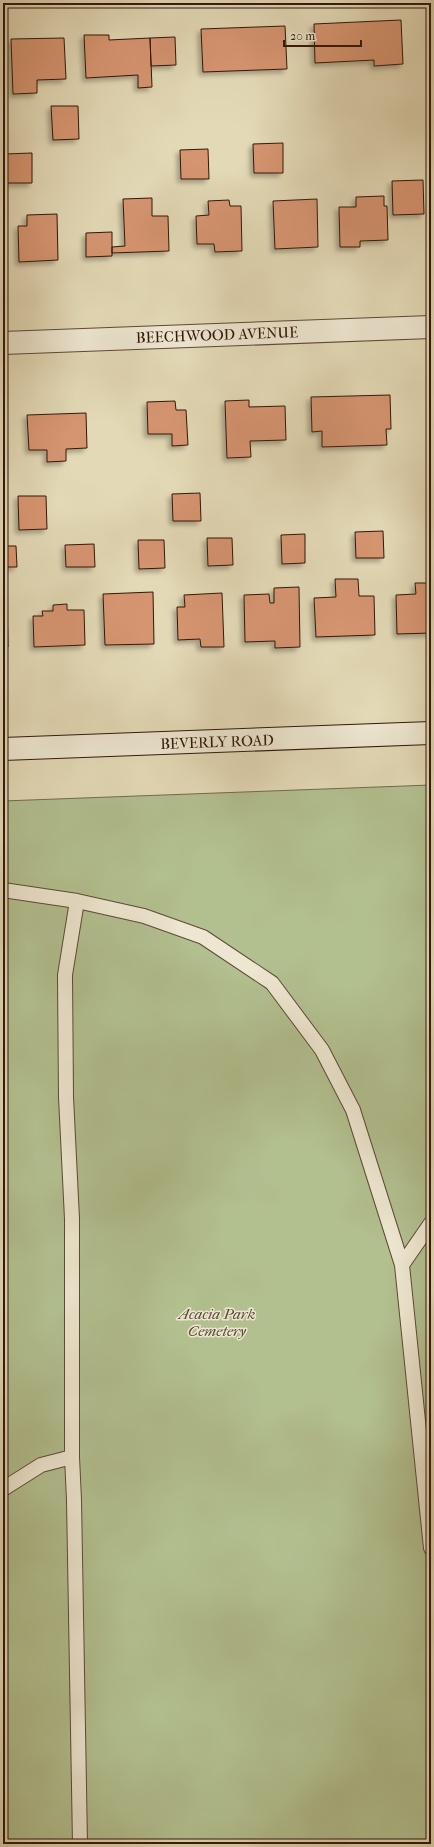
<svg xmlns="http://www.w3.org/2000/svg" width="434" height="1847" font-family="'IM FELL French Canon',serif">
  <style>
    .green { fill: #b2bf8f; stroke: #726b4d }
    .building { fill: #d69571; stroke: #31170b; filter: url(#shadow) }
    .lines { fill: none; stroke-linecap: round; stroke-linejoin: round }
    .lane-casing { stroke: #5e4836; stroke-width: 16 }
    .street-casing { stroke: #5e4836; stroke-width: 24 }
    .secondary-casing { stroke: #31170b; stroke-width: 24 }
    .lane { stroke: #ede6d0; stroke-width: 14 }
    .street { stroke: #ede6d0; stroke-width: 22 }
    .secondary { stroke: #ede6d0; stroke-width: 22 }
    .labels { text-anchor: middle; stroke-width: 3; stroke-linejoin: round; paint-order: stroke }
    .street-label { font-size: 15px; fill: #31170b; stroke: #ede6d0 }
    .park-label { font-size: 15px; font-style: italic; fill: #584933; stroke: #ede6d0 }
  </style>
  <defs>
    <filter id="shadow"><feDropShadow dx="-3.5" dy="3.5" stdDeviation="2" flood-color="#0004"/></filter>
  </defs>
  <rect width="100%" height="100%" fill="#e3d9b6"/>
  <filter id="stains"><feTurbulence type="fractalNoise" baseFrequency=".005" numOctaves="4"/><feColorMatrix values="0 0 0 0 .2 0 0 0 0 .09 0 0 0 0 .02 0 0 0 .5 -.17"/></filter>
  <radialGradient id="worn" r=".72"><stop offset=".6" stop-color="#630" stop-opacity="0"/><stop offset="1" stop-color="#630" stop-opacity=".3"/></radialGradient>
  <!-- green -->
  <path class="green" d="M 431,785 L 431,1844 L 3,1844 L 3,801 Z"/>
  <!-- building -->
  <path class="building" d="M 401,20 L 403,64 L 374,66 L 374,60 L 315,63 L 314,24 Z
    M 285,26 L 287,69 L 203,72 L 201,29 Z
    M 84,35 L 109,35 L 109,40 L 150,38 L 152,87 L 138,88 L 138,75 L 86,78 Z
    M 175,37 L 176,65 L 151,66 L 150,38 Z
    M 64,38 L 66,79 L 37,80 L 37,93 L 13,94 L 11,39 Z
    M 51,106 L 78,106 L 79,139 L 53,140 Z
    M 283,143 L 283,173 L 254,173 L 253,144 Z
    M 208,149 L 209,179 L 181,179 L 180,150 Z
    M 32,153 L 32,183 L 4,183 L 4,154 Z
    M 423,180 L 424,214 L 393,215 L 392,181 Z
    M 384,196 L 384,206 L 387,206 L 388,240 L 360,241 L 360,247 L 340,247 L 339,207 L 356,207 L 356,197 Z
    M 152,198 L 152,216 L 168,216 L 169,251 L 112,253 L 112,247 L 125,246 L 123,199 Z
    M 317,199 L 318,247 L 275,249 L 273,201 Z
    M 229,200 L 230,206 L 241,206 L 242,251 L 215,252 L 214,244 L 197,244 L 196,216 L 209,215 L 208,201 Z
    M 57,214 L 58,260 L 19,262 L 18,226 L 27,226 L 27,215 Z
    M 112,232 L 112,256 L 86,257 L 86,233 Z
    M 390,395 L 391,429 L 386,429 L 387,445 L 322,447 L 322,431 L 312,432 L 311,397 Z
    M 249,400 L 249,407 L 285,406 L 286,440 L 250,441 L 251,457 L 227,458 L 225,401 Z
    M 175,401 L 176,410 L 186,410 L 188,445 L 172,446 L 172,434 L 148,434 L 147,402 Z
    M 86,413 L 87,448 L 66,449 L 66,461 L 47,462 L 47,450 L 29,450 L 27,415 Z
    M 3,415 L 5,415 L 6,452 L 3,452 Z
    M 200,493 L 201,521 L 173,521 L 172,494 Z
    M 18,496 L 46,496 L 47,529 L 19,530 Z
    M 383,531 L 384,558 L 356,558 L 355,532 Z
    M 305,534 L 305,563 L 282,564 L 281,535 Z
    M 207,538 L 232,538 L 233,565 L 208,566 Z
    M 138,540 L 164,540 L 165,568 L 139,569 Z
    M 94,544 L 95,567 L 66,567 L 65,545 Z
    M 3,546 L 16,546 L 17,567 L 3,567 Z
    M 335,579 L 358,579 L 359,596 L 374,596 L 375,635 L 316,637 L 314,598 L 336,597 Z
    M 415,583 L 431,583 L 431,633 L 397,634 L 396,595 L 416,594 Z
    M 299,587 L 300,647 L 275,648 L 275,641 L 245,642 L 244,595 L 269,594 L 270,603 L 274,603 L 274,588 Z
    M 153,592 L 154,644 L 105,645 L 103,594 Z
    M 222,593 L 224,647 L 201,647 L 200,639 L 178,640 L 177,607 L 185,607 L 184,595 Z
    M 3,600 L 7,600 L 8,647 L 3,647 Z
    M 67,604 L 67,610 L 84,610 L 85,645 L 34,647 L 33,616 L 43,616 L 42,611 L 53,611 L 53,605 Z"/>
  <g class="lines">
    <defs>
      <path id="lane" d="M 3,890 L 77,901 L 144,916 L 203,937 L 272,983 L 322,1050 L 353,1110 L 402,1265 L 431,1548
        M 77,901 L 65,975 L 66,1097 L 72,1219 L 72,1457 L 74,1500 L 80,1844
        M 402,1265 L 431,1223
        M 3,1489 L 41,1465 L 72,1457"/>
      <path id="street" d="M 3,343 L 431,327"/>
      <path id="secondary" d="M 3,749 L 431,733"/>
    </defs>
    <!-- lane casing -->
    <use href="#lane" class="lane-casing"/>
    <!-- street casing -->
    <use href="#street" class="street-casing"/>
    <!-- secondary casing -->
    <use href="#secondary" class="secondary-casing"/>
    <!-- lane -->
    <use href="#lane" class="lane"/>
    <!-- street -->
    <use href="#street" class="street"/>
    <!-- secondary -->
    <use href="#secondary" class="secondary"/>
  </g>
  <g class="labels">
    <!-- street labels -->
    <g class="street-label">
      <text transform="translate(217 335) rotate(-2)" y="5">BEECHWOOD AVENUE</text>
      <text transform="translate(217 742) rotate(-2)" y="5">BEVERLY ROAD</text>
    </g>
    <!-- park labels -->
    <g class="park-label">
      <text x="217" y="1319">Acacia Park<tspan x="217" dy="17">Cemetery</tspan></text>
    </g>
  </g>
  <!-- margin -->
  <rect width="434" height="1847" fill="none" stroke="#e3d9b6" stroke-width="16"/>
  <rect x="4" y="4" width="426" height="1839" fill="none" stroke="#31170b" stroke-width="2"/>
  <rect x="8" y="8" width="418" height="1831" fill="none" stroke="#31170b"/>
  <!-- scale -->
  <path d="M284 40v6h77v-6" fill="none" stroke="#31170b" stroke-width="2"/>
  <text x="290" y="40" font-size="12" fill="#31170b" stroke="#ede6d0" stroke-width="3" paint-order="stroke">20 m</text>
  <rect width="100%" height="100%" filter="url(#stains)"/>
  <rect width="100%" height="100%" fill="url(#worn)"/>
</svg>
